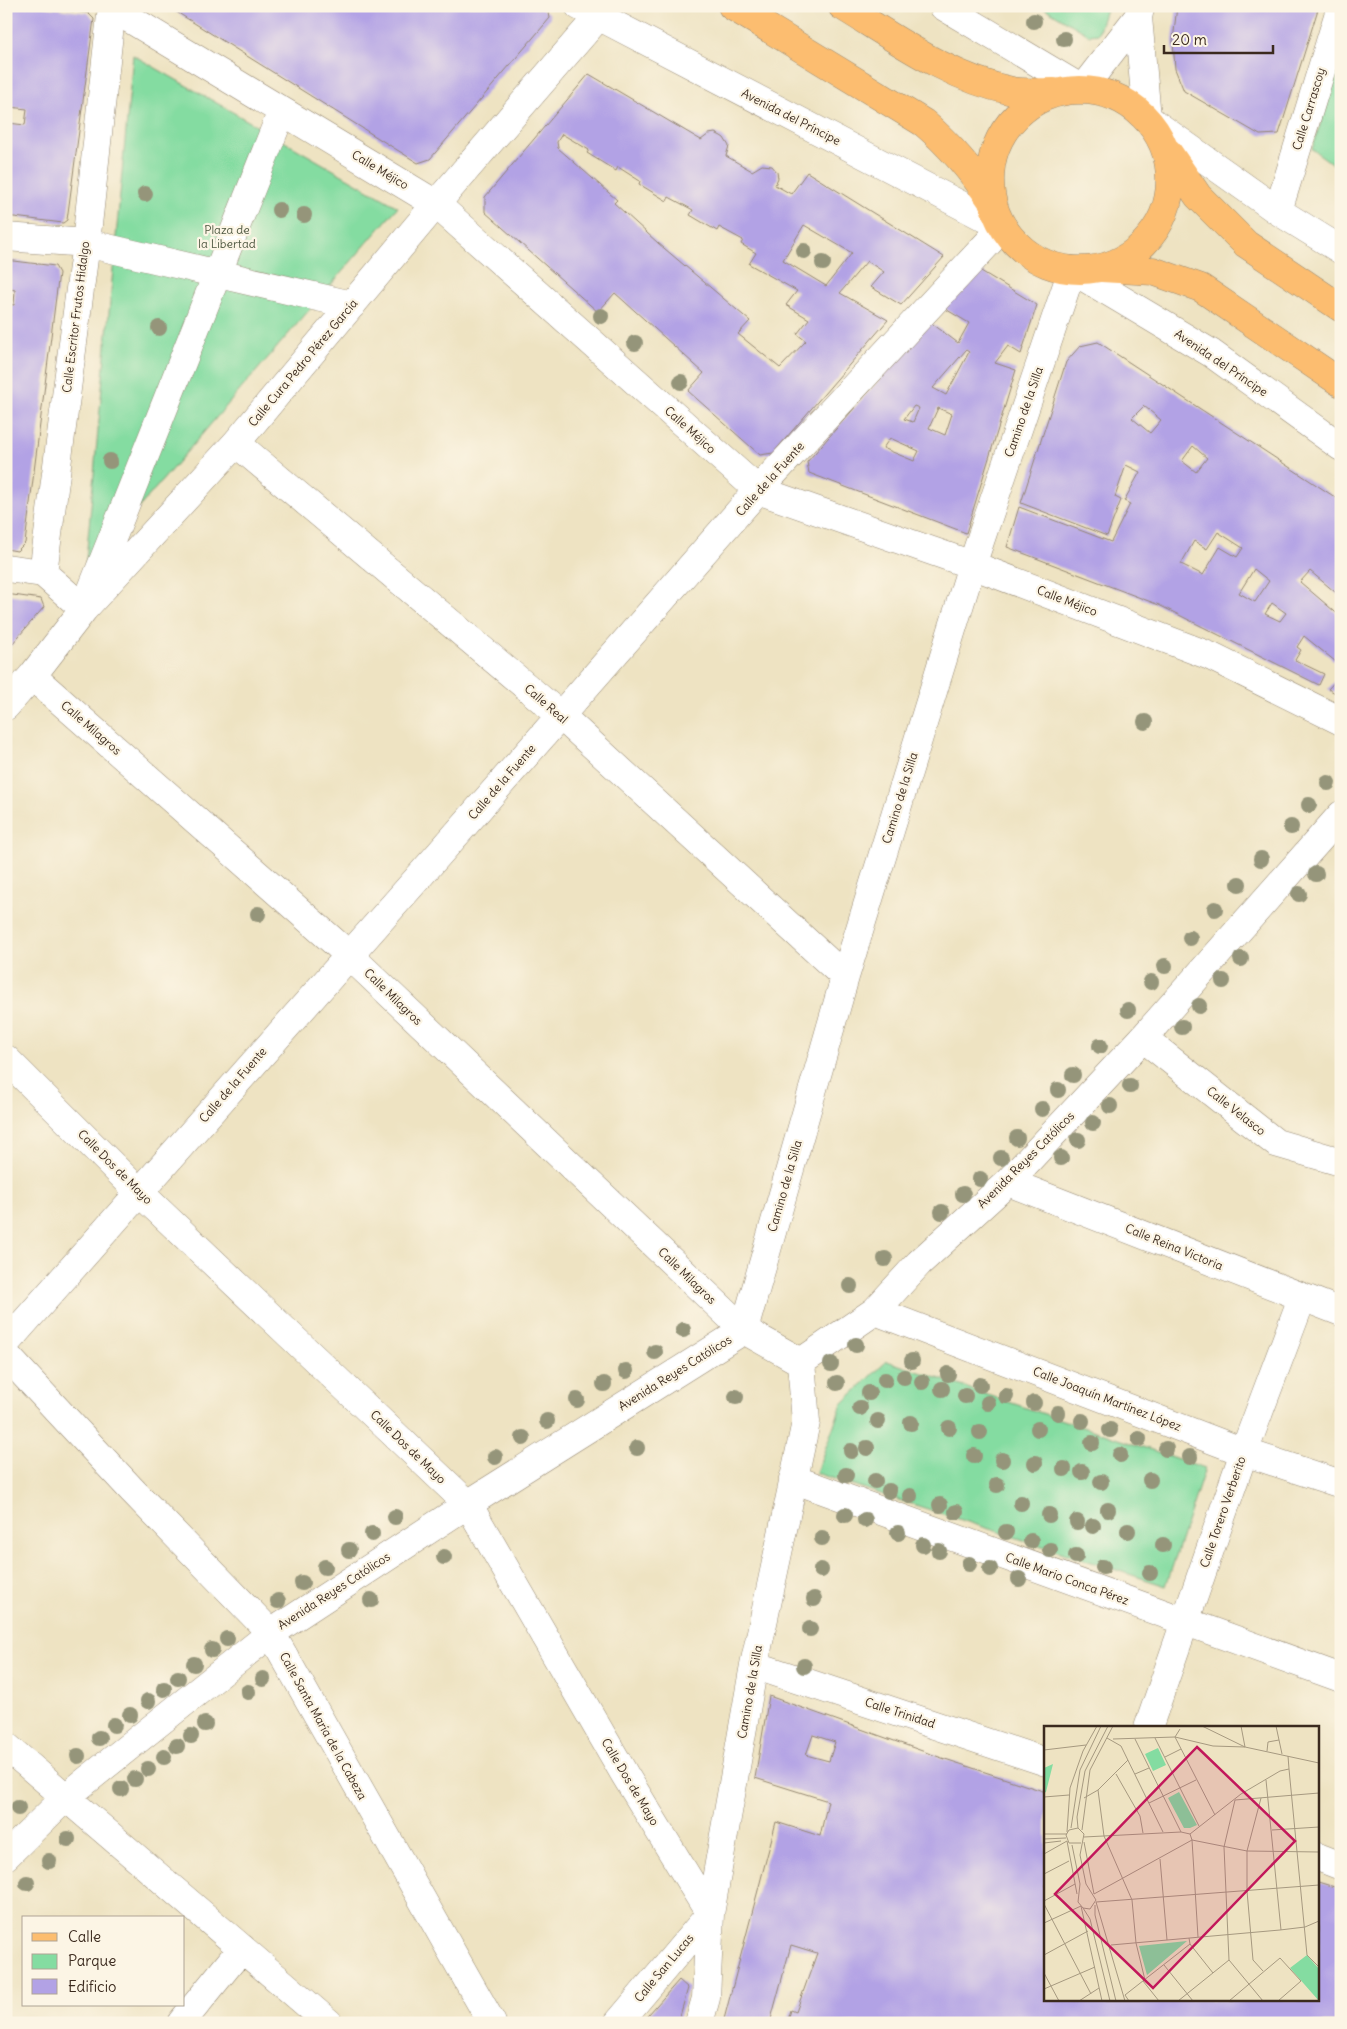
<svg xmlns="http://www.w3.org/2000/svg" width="1347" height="2029" font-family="Delius,sans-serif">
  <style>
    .green { fill: #84dca1; stroke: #608360 }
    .building { fill: #b2a2e5; fill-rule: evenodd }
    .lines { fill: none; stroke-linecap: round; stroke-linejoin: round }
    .street-casing { stroke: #948670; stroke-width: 29 }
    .primary-casing { stroke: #948670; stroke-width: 29 }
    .street { stroke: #fff; stroke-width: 28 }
    .primary { stroke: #fcbd6f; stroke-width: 28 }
    .tree { fill: #95957a }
    .labels { text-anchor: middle; stroke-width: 4.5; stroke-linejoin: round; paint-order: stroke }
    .street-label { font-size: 12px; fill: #3b2a1e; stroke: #fcf5e5 }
    .park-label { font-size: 12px; fill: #4d563f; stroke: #fcf5e5 }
    .inset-road { fill: none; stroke: #a69980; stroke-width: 1 }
    .view { fill: #c2185b; fill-opacity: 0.15; stroke: #c2185b; stroke-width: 2.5 }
    .inset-edge { fill: none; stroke: #3b2a1e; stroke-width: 2.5 }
  </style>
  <rect width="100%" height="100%" fill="#fcf5e5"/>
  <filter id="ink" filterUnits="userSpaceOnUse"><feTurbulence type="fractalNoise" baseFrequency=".02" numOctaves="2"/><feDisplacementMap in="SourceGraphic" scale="10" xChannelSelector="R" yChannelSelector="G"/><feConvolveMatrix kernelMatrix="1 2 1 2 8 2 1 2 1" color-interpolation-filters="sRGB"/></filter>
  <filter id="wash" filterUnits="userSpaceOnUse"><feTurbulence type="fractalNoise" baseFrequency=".0096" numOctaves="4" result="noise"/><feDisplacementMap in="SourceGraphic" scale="20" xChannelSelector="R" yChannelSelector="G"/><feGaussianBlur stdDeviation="1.12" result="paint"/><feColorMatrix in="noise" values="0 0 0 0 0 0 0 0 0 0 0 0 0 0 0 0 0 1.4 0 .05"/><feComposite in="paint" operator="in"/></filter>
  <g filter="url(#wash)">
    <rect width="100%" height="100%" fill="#eee3c2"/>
    <!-- green -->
    <path class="green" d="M 1041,6 L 1107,6 L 1098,34 L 1089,35 Z
      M 133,55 L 398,207 L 85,570 Z
      M 1341,61 L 1341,170 L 1312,149 Z
      M 887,1361 L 1205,1468 L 1166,1586 L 816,1473 L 842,1404 Z"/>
    <g id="blocks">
      <!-- building -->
      <path class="building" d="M 6,6 L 36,6 L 88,13 L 94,19 L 67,220 L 63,223 L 6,216 ZM 10,107 L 27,109 L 25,125 L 8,123 Z
        M 167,6 L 536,6 L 549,13 L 550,18 L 430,159 L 418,163 Z
        M 1177,6 L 1319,6 L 1279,134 L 1260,135 L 1184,91 L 1175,69 L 1173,41 Z
        M 589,74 L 701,140 L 709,134 L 715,133 L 721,136 L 724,138 L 729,146 L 726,156 L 752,171 L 762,165 L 772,166 L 777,172 L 778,178 L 775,185 L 791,194 L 807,172 L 944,257 L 901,305 L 871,287 L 884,272 L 867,261 L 840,293 L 888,320 L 773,453 L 760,455 L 688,391 L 704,373 L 615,293 L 598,312 L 485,212 L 485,197 ZM 562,134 L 589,150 L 587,153 L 616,171 L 618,167 L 640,181 L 639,184 L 667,201 L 669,197 L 693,210 L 690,215 L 717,231 L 719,227 L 743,240 L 741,244 L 756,253 L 749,264 L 797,291 L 786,305 L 809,319 L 797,334 L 806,341 L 780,368 L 738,334 L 750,321 L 658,243 L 614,203 L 617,200 L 558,148 L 557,142 ZM 804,225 L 852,253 L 826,286 L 783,260 Z
        M 6,260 L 55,266 L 59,273 L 25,543 L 17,551 L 6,549 L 6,304 L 14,305 L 15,290 L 6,288 Z
        M 976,268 L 1037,305 L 1021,354 L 1008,346 L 995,363 L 1016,370 L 966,533 L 809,473 L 807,462 L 930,322 L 958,343 L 969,323 L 942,307 ZM 966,350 L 969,352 L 946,395 L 933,388 ZM 914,406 L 919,408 L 913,422 L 904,419 ZM 938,408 L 952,414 L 945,435 L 929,428 ZM 890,438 L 919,451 L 914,461 L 883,448 Z
        M 1098,342 L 1341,501 L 1341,597 L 1310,571 L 1300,582 L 1341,617 L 1341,666 L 1304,636 L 1297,647 L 1301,650 L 1295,660 L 1324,674 L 1319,685 L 1159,605 L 1007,547 L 1019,507 L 1111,542 L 1130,504 L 1124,501 L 1140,472 L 1126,465 L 1115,497 L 1121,500 L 1107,536 L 1021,503 L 1066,362 L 1080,346 ZM 1144,406 L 1161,420 L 1150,433 L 1132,418 ZM 1193,446 L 1207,458 L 1196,472 L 1182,461 ZM 1218,532 L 1243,548 L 1237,557 L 1220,547 L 1203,575 L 1181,564 L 1194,541 L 1207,549 ZM 1254,569 L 1269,581 L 1255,602 L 1239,593 ZM 1272,603 L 1286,613 L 1280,621 L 1265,614 Z
        M 6,594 L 41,599 L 44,607 L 6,651 Z
        M 1341,675 L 1341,696 L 1328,689 Z
        M 769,1696 L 939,1757 L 1046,1792 L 1046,2000 L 1318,2000 L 1318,1882 L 1341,1889 L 1341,2023 L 787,2023 L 791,2010 L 796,2012 L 817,1953 L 791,1945 L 770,2023 L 723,2023 L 776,1822 L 820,1836 L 828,1801 L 755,1778 ZM 813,1735 L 835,1742 L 829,1761 L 806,1755 Z
        M 679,1980 L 688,1988 L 678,2023 L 641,2023 Z"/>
    </g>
  </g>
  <g filter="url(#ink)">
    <use href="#blocks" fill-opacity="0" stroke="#948670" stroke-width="1"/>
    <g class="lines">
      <defs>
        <path id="street" d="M 112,6 L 86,243 L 43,573 L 84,609 L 282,111
          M 943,6 L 1082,89 L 1138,17 L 1140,9
          M 112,8 L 436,204 L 758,490 L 972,565 L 1210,656 L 1341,721
          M 1138,17 L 1147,118 L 1278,211 L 1341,250
          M 1278,211 L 1341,6
          M 6,237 L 86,243 L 352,305
          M 236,443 L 560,715 L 845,977
          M 6,568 L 43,573
          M 32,676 L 349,955 L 744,1330 L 845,977 L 972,565 L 1072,270 L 1211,353 L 1341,447
          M 6,706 L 32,676 L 84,609 L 236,443 L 436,204 L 598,17
          M 1143,1038 L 1276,1143 L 1341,1162
          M 6,1059 L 139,1192 L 468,1504 L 625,1775 L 710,1914 L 618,2023
          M 1008,1182 L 1341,1312
          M 875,1311 L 1244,1452 L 1341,1484
          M 6,1343 L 440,853 L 758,490 L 1003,227 L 579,6
          M 6,1355 L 132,1490 L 271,1633 L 492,2023
          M 793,1479 L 1341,1678
          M 754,1665 L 1046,1762
          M 1148,1728 L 1244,1452 L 1302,1298
          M 6,1746 L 329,2023
          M 6,1856 L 66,1797 L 271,1633 L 468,1504 L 744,1330 L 801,1362 L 875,1311 L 919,1263 L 1008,1182 L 1143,1038 L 1341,815
          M 1318,1857 L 1341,1866
          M 181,2023 L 242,1948
          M 699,2023 L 706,1998 L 710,1914 L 754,1665 L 806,1422 L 801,1362"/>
        <path id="primary" d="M 732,6 L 924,123 C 951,146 972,171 992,201
          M 842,6 C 896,39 949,78 1012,91 C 1025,93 1040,92 1054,92
          M990 180a90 90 0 1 1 180 0a90 90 0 1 1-180 0Z
          M 1168,152 L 1198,196 L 1246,244 L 1341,308
          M 1102,268 L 1153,271 L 1201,288 L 1341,383"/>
      </defs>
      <!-- street casing -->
      <use href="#street" class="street-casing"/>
      <!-- primary casing -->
      <use href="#primary" class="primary-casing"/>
      <!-- street -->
      <use href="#street" class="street"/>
      <!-- primary -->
      <use href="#primary" class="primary"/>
    </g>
    <!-- trees -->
    <g class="tree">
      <circle cx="1034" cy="21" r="8"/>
      <circle cx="1064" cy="39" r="8"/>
      <circle cx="145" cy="194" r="8"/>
      <circle cx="279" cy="210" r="8"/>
      <circle cx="304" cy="215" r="8"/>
      <circle cx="804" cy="251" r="8"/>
      <circle cx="823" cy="263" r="8"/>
      <circle cx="601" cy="316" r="8"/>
      <circle cx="159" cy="328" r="8"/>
      <circle cx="635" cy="343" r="8"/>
      <circle cx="681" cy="382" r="8"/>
      <circle cx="110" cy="461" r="8"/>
      <circle cx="1145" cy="722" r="8"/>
      <circle cx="1328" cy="783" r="8"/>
      <circle cx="1309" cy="805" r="8"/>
      <circle cx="1291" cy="827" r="8"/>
      <circle cx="1261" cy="859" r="8"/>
      <circle cx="1316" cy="874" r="8"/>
      <circle cx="1239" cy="884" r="8"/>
      <circle cx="1299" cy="894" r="8"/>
      <circle cx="1215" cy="909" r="8"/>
      <circle cx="258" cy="914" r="8"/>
      <circle cx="1190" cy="938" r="8"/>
      <circle cx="1241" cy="959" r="8"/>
      <circle cx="1165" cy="966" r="8"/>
      <circle cx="1223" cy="981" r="8"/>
      <circle cx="1151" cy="982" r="8"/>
      <circle cx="1199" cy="1006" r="8"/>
      <circle cx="1128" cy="1010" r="8"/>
      <circle cx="1182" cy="1027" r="8"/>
      <circle cx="1100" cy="1046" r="8"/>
      <circle cx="1073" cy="1075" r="8"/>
      <circle cx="1130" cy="1086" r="8"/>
      <circle cx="1058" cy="1090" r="8"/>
      <circle cx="1110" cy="1106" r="8"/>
      <circle cx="1042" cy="1109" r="8"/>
      <circle cx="1093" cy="1123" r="8"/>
      <circle cx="1017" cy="1138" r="8"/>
      <circle cx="1078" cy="1140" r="8"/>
      <circle cx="1001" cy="1158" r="8"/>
      <circle cx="1061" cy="1158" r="8"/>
      <circle cx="980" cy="1179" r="8"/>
      <circle cx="963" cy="1194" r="8"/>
      <circle cx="942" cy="1212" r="8"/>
      <circle cx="885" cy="1259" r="8"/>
      <circle cx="850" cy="1286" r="8"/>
      <circle cx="683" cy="1330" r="8"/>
      <circle cx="856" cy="1345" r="8"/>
      <circle cx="655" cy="1352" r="8"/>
      <circle cx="912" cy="1361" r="8"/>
      <circle cx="831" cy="1364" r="8"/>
      <circle cx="626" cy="1371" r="8"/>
      <circle cx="948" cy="1374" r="8"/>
      <circle cx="904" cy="1377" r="8"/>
      <circle cx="885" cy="1380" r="8"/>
      <circle cx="922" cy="1382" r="8"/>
      <circle cx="837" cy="1383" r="8"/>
      <circle cx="604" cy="1384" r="8"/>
      <circle cx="980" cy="1385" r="8"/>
      <circle cx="942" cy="1389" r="8"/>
      <circle cx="869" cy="1393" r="8"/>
      <circle cx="965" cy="1396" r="8"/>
      <circle cx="1006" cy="1396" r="8"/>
      <circle cx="736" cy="1397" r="8"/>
      <circle cx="577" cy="1400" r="8"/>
      <circle cx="988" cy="1403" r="8"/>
      <circle cx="1034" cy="1403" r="8"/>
      <circle cx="860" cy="1408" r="8"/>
      <circle cx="1058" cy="1413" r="8"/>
      <circle cx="547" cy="1421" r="8"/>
      <circle cx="878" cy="1421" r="8"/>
      <circle cx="1082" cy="1421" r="8"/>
      <circle cx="911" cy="1423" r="8"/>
      <circle cx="949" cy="1428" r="8"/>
      <circle cx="1038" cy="1429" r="8"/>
      <circle cx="1110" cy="1430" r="8"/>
      <circle cx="980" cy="1432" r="8"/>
      <circle cx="523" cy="1438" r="8"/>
      <circle cx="1139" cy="1439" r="8"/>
      <circle cx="1092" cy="1443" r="8"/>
      <circle cx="637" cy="1448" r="8"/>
      <circle cx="867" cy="1448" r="8"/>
      <circle cx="1166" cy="1449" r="8"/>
      <circle cx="851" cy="1451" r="8"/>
      <circle cx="1120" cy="1455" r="8"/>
      <circle cx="974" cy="1456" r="8"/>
      <circle cx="495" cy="1457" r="8"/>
      <circle cx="1190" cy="1457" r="8"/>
      <circle cx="1002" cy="1460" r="8"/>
      <circle cx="1035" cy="1463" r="8"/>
      <circle cx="1064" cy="1469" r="8"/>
      <circle cx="1082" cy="1472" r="8"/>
      <circle cx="846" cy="1475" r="8"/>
      <circle cx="1150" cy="1480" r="8"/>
      <circle cx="875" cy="1481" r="8"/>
      <circle cx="1101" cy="1482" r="8"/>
      <circle cx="997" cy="1485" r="8"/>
      <circle cx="889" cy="1491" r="8"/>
      <circle cx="910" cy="1496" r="8"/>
      <circle cx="1021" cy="1503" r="8"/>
      <circle cx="940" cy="1505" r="8"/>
      <circle cx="1108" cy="1510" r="8"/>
      <circle cx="956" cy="1512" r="8"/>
      <circle cx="845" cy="1515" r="8"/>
      <circle cx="1049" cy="1515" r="8"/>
      <circle cx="395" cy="1517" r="8"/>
      <circle cx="865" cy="1520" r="8"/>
      <circle cx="1077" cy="1522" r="8"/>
      <circle cx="1093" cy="1526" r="8"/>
      <circle cx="1128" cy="1531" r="8"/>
      <circle cx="1006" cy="1532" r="8"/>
      <circle cx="898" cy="1533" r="8"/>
      <circle cx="372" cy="1534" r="8"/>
      <circle cx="822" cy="1538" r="8"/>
      <circle cx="1031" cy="1541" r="8"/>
      <circle cx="923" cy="1545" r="8"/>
      <circle cx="1163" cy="1545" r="8"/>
      <circle cx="349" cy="1550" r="8"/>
      <circle cx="1050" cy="1550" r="8"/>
      <circle cx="939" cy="1551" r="8"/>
      <circle cx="1076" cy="1556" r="8"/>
      <circle cx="444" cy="1557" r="8"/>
      <circle cx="969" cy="1564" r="8"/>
      <circle cx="325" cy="1567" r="8"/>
      <circle cx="1103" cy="1567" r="8"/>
      <circle cx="990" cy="1569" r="8"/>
      <circle cx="821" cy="1570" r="8"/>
      <circle cx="1150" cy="1573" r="8"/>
      <circle cx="1019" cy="1579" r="8"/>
      <circle cx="302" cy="1583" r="8"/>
      <circle cx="814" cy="1599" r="8"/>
      <circle cx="371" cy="1600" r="8"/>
      <circle cx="278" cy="1601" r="8"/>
      <circle cx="810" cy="1629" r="8"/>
      <circle cx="227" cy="1639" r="8"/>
      <circle cx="212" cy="1650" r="8"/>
      <circle cx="194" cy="1664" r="8"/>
      <circle cx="804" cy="1666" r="8"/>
      <circle cx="178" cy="1678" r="8"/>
      <circle cx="263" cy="1679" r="8"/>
      <circle cx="164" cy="1689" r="8"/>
      <circle cx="248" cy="1692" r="8"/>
      <circle cx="148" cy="1701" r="8"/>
      <circle cx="130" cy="1715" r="8"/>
      <circle cx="205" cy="1724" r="8"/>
      <circle cx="114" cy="1725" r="8"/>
      <circle cx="191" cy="1736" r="8"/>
      <circle cx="99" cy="1738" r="8"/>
      <circle cx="177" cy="1746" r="8"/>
      <circle cx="78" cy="1756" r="8"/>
      <circle cx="164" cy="1757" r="8"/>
      <circle cx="148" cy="1769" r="8"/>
      <circle cx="135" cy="1779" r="8"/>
      <circle cx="121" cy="1789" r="8"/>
      <circle cx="18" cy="1808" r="8"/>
      <circle cx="68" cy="1839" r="8"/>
      <circle cx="49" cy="1861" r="8"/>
      <circle cx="27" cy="1883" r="8"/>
    </g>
  </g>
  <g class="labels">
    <!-- street labels -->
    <g class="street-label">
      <text transform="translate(1309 109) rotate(-73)" y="4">Calle Carrascoy</text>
      <text transform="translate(791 117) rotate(27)" y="4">Avenida del Príncipe</text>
      <text transform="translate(380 170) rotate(31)" y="4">Calle Méjico</text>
      <text transform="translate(76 317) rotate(-83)" y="4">Calle Escritor Frutos Hidalgo</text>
      <text transform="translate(303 363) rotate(-50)" y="4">Calle Cura Pedro Pérez García</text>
      <text transform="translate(1221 363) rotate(34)" y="4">Avenida del Príncipe</text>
      <text transform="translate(1024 412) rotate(-71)" y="4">Camino de la Silla</text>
      <text transform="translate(690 430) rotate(42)" y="4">Calle Méjico</text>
      <text transform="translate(770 479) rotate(-48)" y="4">Calle de la Fuente</text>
      <text transform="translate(1067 601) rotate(21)" y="4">Calle Méjico</text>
      <text transform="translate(546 704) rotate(41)" y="4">Calle Real</text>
      <text transform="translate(91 728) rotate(41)" y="4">Calle Milagros</text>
      <text transform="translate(502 782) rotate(-49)" y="4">Calle de la Fuente</text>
      <text transform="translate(900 798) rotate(-73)" y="4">Camino de la Silla</text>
      <text transform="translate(393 997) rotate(44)" y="4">Calle Milagros</text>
      <text transform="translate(233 1085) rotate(-49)" y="4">Calle de la Fuente</text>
      <text transform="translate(1236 1111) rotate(38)" y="4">Calle Velasco</text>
      <text transform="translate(1026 1160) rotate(-45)" y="4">Avenida Reyes Católicos</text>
      <text transform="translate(115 1167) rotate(45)" y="4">Calle Dos de Mayo</text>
      <text transform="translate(785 1186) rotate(-74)" y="4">Camino de la Silla</text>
      <text transform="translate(1174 1247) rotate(22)" y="4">Calle Reina Victoria</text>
      <text transform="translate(687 1276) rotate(44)" y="4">Calle Milagros</text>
      <text transform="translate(675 1373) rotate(-32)" y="4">Avenida Reyes Católicos</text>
      <text transform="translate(1107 1399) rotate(21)" y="4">Calle Joaquín Martínez López</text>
      <text transform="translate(408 1447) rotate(44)" y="4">Calle Dos de Mayo</text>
      <text transform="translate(1223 1512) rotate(-71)" y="4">Calle Torero Verberito</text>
      <text transform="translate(1067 1579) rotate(20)" y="4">Calle Mario Conca Pérez</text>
      <text transform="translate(334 1591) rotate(-33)" y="4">Avenida Reyes Católicos</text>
      <text transform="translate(750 1692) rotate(-80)" y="4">Camino de la Silla</text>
      <text transform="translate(900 1713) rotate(18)" y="4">Calle Trinidad</text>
      <text transform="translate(323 1726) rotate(61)" y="4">Calle Santa María de la Cabeza</text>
      <text transform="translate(630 1782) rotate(59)" y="4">Calle Dos de Mayo</text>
      <text transform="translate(664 1968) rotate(-50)" y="4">Calle San Lucas</text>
    </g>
    <!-- park labels -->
    <g class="park-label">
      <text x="227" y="234">Plaza de<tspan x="227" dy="14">la Libertad</tspan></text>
    </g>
  </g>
  <!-- overview -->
  <g transform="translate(1044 1726)">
    <rect width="275" height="275" fill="#eee3c2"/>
    <path d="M 114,22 L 122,39 L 109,45 L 101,28 ZM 9,38 L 2,66 L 0,67 L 0,42 ZM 135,66 L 153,99 L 146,102 L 140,102 L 124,72 ZM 143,215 L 103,249 L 95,220 ZM 263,229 L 275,243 L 275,275 L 246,242 Z" fill="#84dca1"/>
    <path class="inset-road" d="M 158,0 L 201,21 L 275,37M 232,0 L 238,28M 136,3 L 131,11 L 171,89M 63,12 L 77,20 L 119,106M 111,12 L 155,100M 69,13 L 131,11 L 169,20 L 201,21 L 197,0M 91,13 L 137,106M 0,24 L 42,19M 223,25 L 224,16 L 235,14M 121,31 L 137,23M 245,43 L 263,229 L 275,241M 72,48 L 96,90 L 99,107M 91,48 L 105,42M 222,54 L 237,204M 54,64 L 60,110 L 88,174 L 92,217 L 101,254M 0,71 L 25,69M 40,72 L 54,64 L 84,34M 217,72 L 203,125 L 203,165 L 209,234 L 219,245M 105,77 L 152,54M 27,102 L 36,44 L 57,0M 34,102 L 33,91 L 41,45 L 64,0M 38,104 L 46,44 L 69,0M 228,104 L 275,101M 23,106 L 26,62 L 39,25 L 53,0M 0,108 L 23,108M 146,108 L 197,68 L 236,45 L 245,43 L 244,30M 40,111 L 137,106 L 146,108 L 148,114 L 203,125 L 275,126M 0,113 L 22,112M 23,115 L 33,168M 40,116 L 50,168 L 148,114 L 154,211M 0,117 L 17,115M 28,119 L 36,158 L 34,176 L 39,182 L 46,183 L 52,174 L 42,158 L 36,129 L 40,108 L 34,102 L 25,104 L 22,109 L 25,117 L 37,117M 0,128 L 23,115M 116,133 L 123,214M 0,148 L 25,135M 0,175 L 31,158M 0,178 L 47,268M 51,179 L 51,189 L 72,275M 39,182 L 46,193 L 66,275M 0,197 L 37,180 L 58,275M 146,218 L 169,247M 67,219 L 236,204 L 261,201 L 275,195M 0,229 L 44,205M 185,234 L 180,121 L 191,74 L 275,67M 185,234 L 219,275M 120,239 L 149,275M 0,247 L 15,275M 99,255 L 115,275M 0,263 L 51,241M 35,275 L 55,262M 81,275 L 52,176 L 275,159M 85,275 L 81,269 L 146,218 L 145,212M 134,275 L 185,234M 185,275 L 236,232 L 257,255 L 234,275"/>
    <path class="view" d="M 153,21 L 251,115 L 109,262 L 11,168 Z"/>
    <rect width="275" height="275" class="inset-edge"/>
  </g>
  <!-- margin -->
  <rect width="1347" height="2029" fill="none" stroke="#fcf5e5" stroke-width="25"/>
  <!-- legend -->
  <rect x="22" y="1916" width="162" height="90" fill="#fcf5e5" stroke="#afa495"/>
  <rect x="32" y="1933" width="25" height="8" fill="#fcbd6f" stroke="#afa495"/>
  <text x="68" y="1942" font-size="15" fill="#3b2a1e">Calle</text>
  <rect x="32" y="1954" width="25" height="15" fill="#84dca1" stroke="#afa495"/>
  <text x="68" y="1966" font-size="15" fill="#3b2a1e">Parque</text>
  <rect x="32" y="1979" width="25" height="15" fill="#b2a2e5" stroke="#afa495"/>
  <text x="68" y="1992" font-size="15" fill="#3b2a1e">Edificio</text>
  <!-- scale -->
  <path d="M1164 45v8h109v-8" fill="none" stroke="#3b2a1e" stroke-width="2.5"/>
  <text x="1172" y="45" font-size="15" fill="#3b2a1e" stroke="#fcf5e5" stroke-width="4" paint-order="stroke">20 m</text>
</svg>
